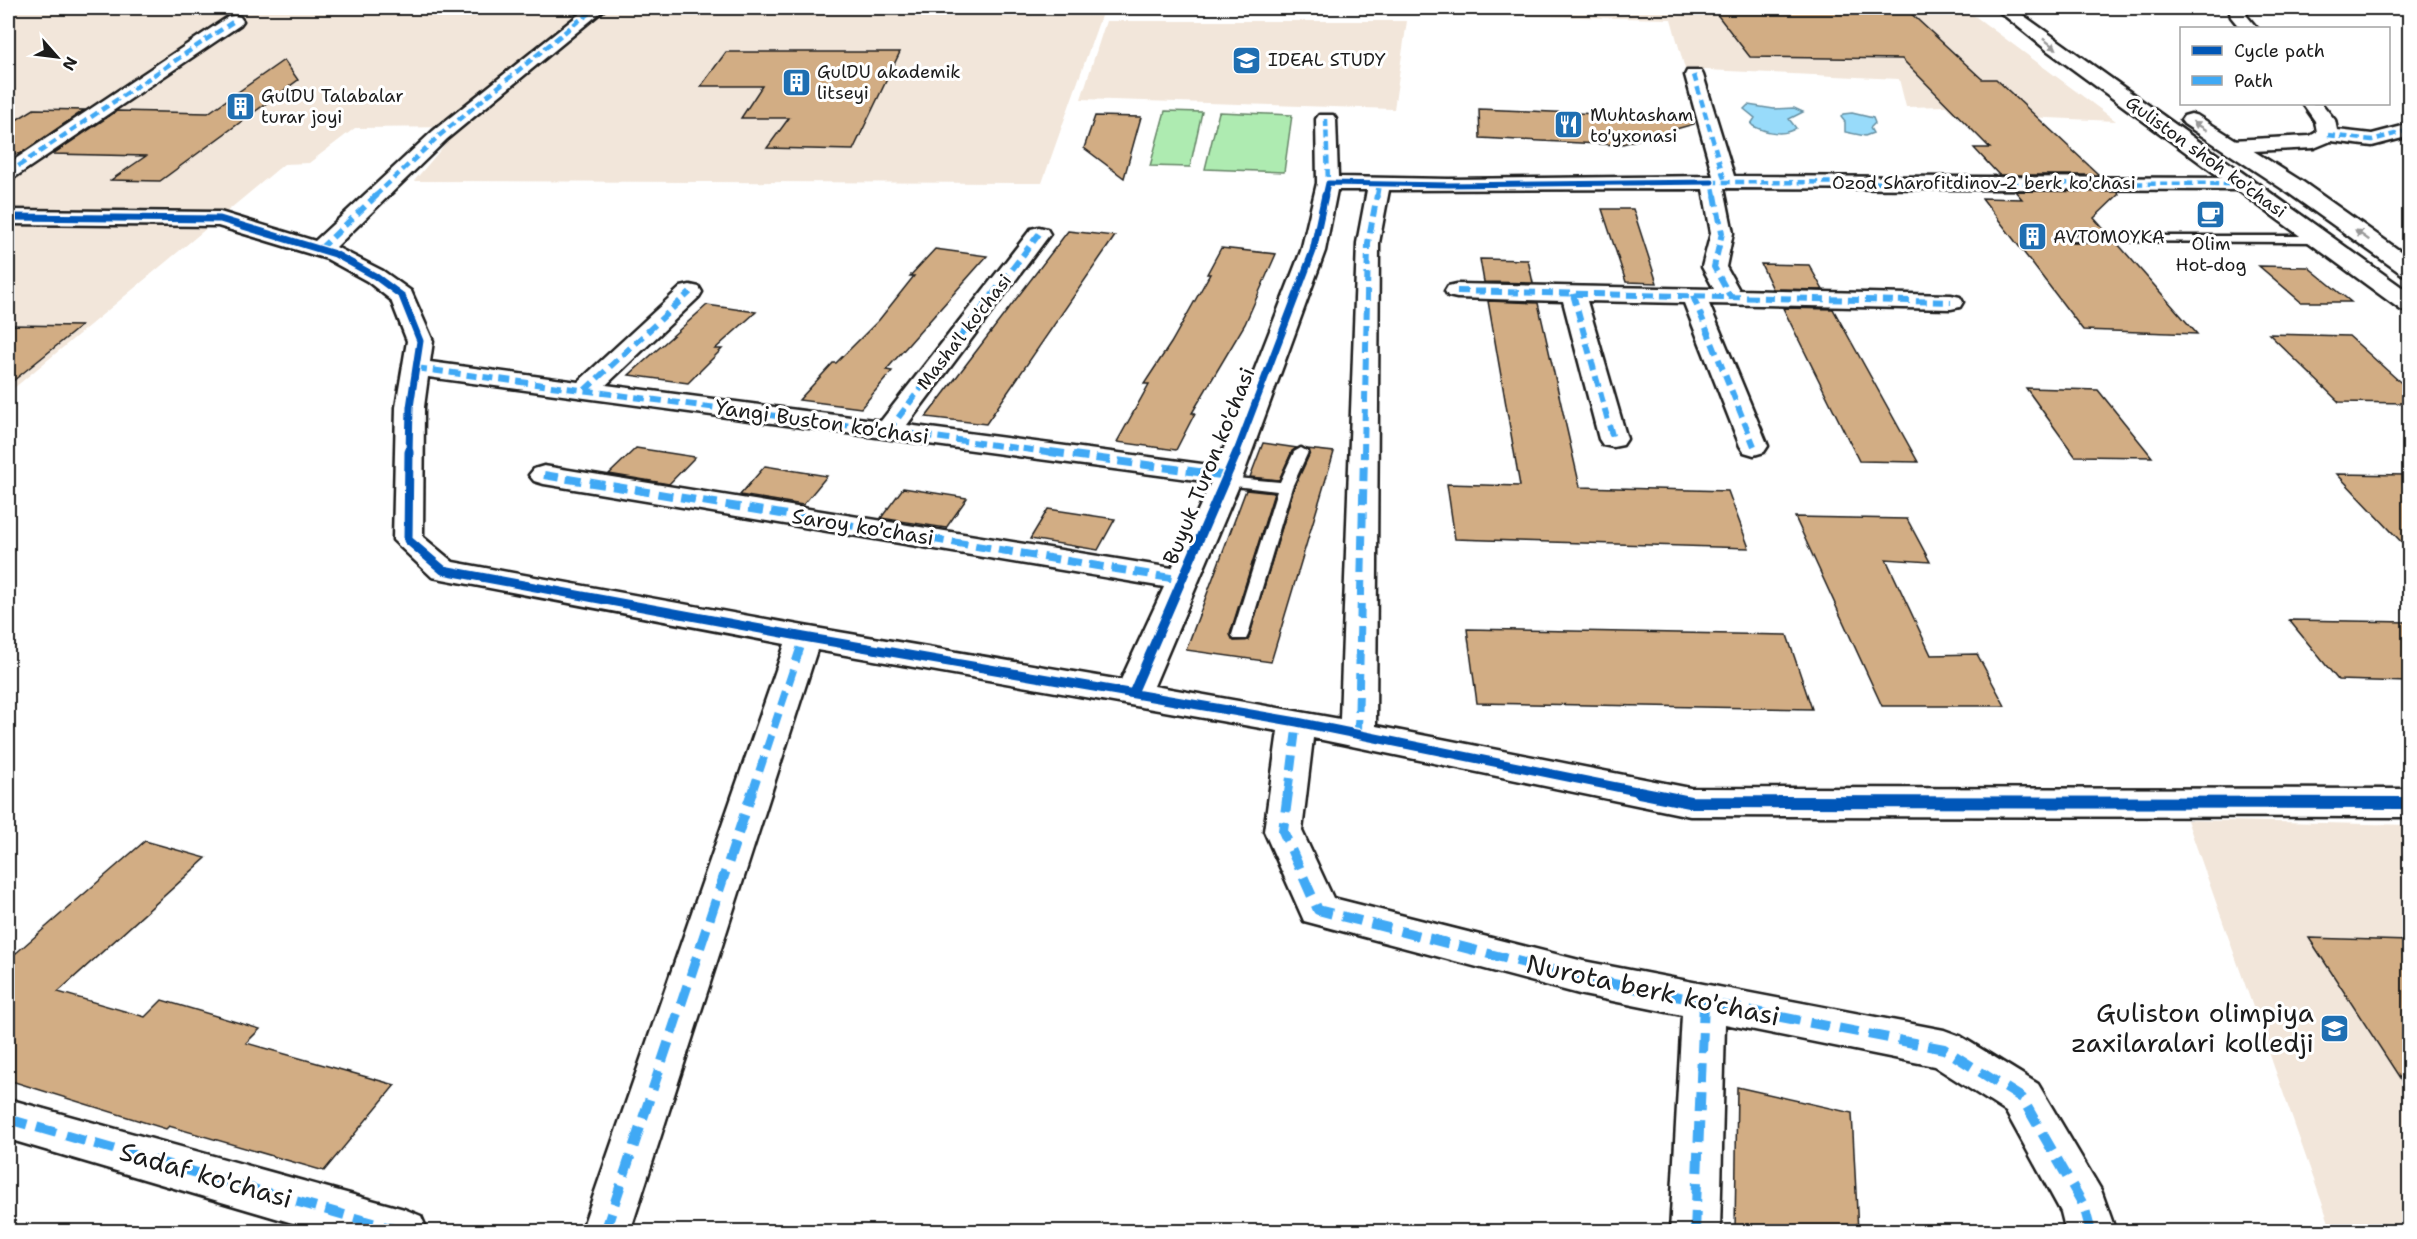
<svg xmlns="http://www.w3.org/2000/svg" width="2417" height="1239" font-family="'Shantell Sans',sans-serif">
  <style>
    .built { fill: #f2e6da }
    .green { fill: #aeebb1; stroke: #658466; stroke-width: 1.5 }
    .water { fill: #98dbfa; stroke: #668fa1; stroke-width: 1.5 }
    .building { fill: #d2ad84; stroke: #1c1c1c; stroke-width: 1.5 }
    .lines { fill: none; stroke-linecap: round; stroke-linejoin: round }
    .service-casing { stroke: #1c1c1c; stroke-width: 5 }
    .minor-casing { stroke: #1c1c1c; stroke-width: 5 }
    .secondary-casing { stroke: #1c1c1c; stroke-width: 5 }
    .service { fill: #fff; fill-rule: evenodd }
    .minor { fill: #fff; fill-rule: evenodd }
    .secondary { fill: #fff; fill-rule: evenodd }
    .quiet-far3 { stroke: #3fa9f5; stroke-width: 4.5; stroke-dasharray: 8 4.5; stroke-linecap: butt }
    .quiet-far2 { stroke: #3fa9f5; stroke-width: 6; stroke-dasharray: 11 6; stroke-linecap: butt }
    .quiet-far1 { stroke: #3fa9f5; stroke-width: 8; stroke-dasharray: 15 8; stroke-linecap: butt }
    .quiet { stroke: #3fa9f5; stroke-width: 10; stroke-dasharray: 20 10; stroke-linecap: butt }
    .cycleway-far3-casing { stroke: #fff; stroke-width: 8 }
    .cycleway-far2-casing { stroke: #fff; stroke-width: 10 }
    .cycleway-far1-casing { stroke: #fff; stroke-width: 13 }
    .cycleway-casing { stroke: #fff; stroke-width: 16 }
    .cycleway-far3 { stroke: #0057b8; stroke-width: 5 }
    .cycleway-far2 { stroke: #0057b8; stroke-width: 7 }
    .cycleway-far1 { stroke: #0057b8; stroke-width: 9 }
    .cycleway { stroke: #0057b8; stroke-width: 12 }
    .oneway { fill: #999 }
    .labels { text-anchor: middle; stroke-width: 6; stroke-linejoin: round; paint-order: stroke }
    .far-poi-label { font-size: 18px; fill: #1c1c1c; stroke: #fff; text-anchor: start }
    .far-street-label { font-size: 18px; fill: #1c1c1c; stroke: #fff }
    .street-label { font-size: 21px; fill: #1c1c1c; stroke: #fff }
    .near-street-label { font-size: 26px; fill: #1c1c1c; stroke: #fff }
    .near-poi-label { font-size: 26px; fill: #1c1c1c; stroke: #fff; text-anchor: end }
  </style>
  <rect width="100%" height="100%" fill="#fff"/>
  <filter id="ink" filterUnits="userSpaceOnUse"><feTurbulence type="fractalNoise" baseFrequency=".0167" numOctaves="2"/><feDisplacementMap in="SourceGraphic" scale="12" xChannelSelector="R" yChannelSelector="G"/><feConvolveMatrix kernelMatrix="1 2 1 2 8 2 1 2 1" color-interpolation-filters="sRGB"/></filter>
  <g filter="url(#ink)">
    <!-- built -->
    <path class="built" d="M 8,8 L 471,8 L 470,9 L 1101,16 L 1042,183 L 414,181 L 460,127 L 355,128 L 309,163 L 284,164 L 8,393 Z
      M 1153,8 L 1964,8 L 2116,121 L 1954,114 L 1946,106 L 1906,107 L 1899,79 L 1685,69 L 1671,19 Z
      M 1106,21 L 1407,21 L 1394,109 L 1081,99 Z
      M 2187,820 L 2409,825 L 2409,1231 L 2332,1231 Z"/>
    <!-- green -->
    <path class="green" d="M 1165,111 L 1202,112 L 1190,167 L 1150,166 Z
      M 1219,112 L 1292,115 L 1284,172 L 1205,169 Z"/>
    <!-- water -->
    <path class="water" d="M 1748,105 L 1774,109 L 1794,108 L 1803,112 L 1789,119 L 1796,128 C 1784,137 1765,132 1753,126 L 1751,124 L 1755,118 L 1744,109 Z
      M 1852,113 L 1873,118 L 1875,123 L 1870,128 L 1873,133 L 1865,136 L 1845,132 L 1845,122 L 1841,117 L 1843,114 Z"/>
    <!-- building -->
    <path class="building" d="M 1712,8 L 1905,8 L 1982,79 L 1996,79 L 2099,175 L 1999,175 L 1974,148 L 1990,148 L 1902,59 L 1750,57 Z
      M 726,52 L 900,52 L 853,150 L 767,148 L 789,118 L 741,118 L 762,86 L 701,86 Z
      M 284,60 L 298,80 L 160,181 L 111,180 L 146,156 L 53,154 L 117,111 L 208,113 Z
      M 34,109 L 84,110 L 20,154 L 8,153 L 8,125 Z
      M 1479,109 L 1693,118 L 1694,124 L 1619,145 L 1480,138 Z
      M 1095,116 L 1141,117 L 1124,178 L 1084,148 Z
      M 2015,191 L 2117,192 L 2119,194 L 2094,218 L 2108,234 L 2076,234 L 2071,236 L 2071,243 L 2117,243 L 2197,334 L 2083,330 L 1982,198 L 2022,199 Z
      M 1602,209 L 1633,209 L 1657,283 L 1626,282 Z
      M 1068,231 L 1115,236 L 986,424 L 926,417 Z
      M 1221,248 L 1276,254 L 1245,324 L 1192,413 L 1195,413 L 1176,450 L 1117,442 L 1149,384 L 1144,384 L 1171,343 L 1210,274 L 1207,274 Z
      M 935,249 L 987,256 L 886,370 L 892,371 L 861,408 L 799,400 L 833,363 L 836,363 L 879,320 L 914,276 L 910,276 Z
      M 1480,259 L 1528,260 L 1533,283 L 1484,282 Z
      M 1761,264 L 1809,265 L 1823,290 L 1773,289 Z
      M 2259,266 L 2308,267 L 2351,302 L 2301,302 Z
      M 1488,301 L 1538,303 L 1580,487 L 1728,491 L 1749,548 L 1455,539 L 1447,484 L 1520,486 Z
      M 707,305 L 756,312 L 715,349 L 722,349 L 688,383 L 629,375 Z
      M 1783,308 L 1833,309 L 1918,462 L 1859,461 Z
      M 8,325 L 81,326 L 8,385 Z
      M 2269,334 L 2349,336 L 2409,390 L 2409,403 L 2339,402 Z
      M 2026,388 L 2098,390 L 2152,457 L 2075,456 Z
      M 1263,443 L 1297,448 L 1292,451 L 1279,480 L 1250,477 Z
      M 636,448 L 695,457 L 669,484 L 609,474 Z
      M 1307,449 L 1334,452 L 1271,662 L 1186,650 L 1246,490 L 1274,493 L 1230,634 L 1234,641 L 1248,640 L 1294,488 L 1310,453 Z
      M 765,466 L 827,476 L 803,505 L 740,495 Z
      M 2337,474 L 2409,475 L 2409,550 Z
      M 903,488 L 967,498 L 946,528 L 881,518 Z
      M 1048,509 L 1115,519 L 1098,550 L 1030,539 Z
      M 1795,517 L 1907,519 L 1930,562 L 1886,559 L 1931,655 L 1977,654 L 2005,706 L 1882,706 Z
      M 2289,620 L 2409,622 L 2409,682 L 2338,680 Z
      M 1467,629 L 1787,635 L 1812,709 L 1477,703 Z
      M 145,841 L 206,858 L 58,992 L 145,1017 L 162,1000 L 260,1029 L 246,1043 L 395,1085 L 324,1171 L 169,1126 L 166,1129 L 8,1080 L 8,960 Z
      M 2309,938 L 2409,941 L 2409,1092 Z
      M 1737,1087 L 1852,1113 L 1858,1232 L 1735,1232 Z"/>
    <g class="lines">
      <defs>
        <path id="service" d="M 2077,236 L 2319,236 L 2325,239 L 2319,242 L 2073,241 L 2073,237 Z
          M 1301,448 L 1308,452 L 1292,487 L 1248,635 L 1246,639 L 1234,639 L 1232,635 L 1277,491 L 1226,485 L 1219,481 L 1226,477 L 1280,482 L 1294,452 Z"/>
        <path id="minor" d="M 587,8 L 606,8 L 447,139 L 336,247 L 383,271 L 411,291 L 433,341 L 430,362 L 578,382 L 681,287 L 690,285 L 699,287 L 702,292 L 699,297 L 606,385 L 881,421 L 1031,229 L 1039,227 L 1047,229 L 1050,234 L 907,425 L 1217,466 L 1301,251 L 1317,183 L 1316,119 L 1319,115 L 1333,115 L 1336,119 L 1338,177 L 1449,179 L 1713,176 L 1685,75 L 1687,71 L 1701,71 L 1703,75 L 1734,176 L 2244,178 L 2252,179 L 2255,184 L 2252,189 L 2244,190 L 1724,188 L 1733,233 L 1726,267 L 1739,290 L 1951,295 L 1960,297 L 1963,302 L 1960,307 L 1951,309 L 1709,304 L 1768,446 L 1764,452 L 1754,455 L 1744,452 L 1740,446 L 1684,303 L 1587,301 L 1627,439 L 1623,445 L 1613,447 L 1603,445 L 1599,439 L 1563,301 L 1457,298 L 1448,296 L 1445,291 L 1448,286 L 1457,284 L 1714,289 L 1702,267 L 1711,233 L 1703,189 L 1389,190 L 1379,243 L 1376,726 L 1690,788 L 2410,789 L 2410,817 L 1690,816 L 1313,738 L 1302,831 L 1333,898 L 1583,961 L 1944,1030 L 1960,1036 L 2038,1084 L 2101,1190 L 2116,1232 L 2066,1232 L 2061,1212 L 2006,1112 L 1934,1066 L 1725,1024 L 1720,1232 L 1670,1232 L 1682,1015 L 1583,995 L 1304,921 L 1264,831 L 1278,731 L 817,650 L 630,1232 L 581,1232 L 785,644 L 432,577 L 393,540 L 396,407 L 407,341 L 391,300 L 367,281 L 327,259 L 218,226 L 8,224 L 8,210 L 220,212 L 315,241 L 433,131 ZM 1337,190 L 1367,190 L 1357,243 L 1340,719 L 1154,686 L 1243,476 L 1325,251 ZM 428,377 L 1211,482 L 1172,568 L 544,466 L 534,469 L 529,475 L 534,481 L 544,484 L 1164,587 L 1121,680 L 804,626 L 453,562 L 423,537 L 424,407 Z
          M 2229,8 L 2245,8 L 2247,16 L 2257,28 L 2240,28 L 2231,17 Z
          M 234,16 L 240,17 L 243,21 L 240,25 L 15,177 L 8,179 L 8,164 L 228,17 Z
          M 2303,104 L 2322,104 L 2335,120 L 2337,130 L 2372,134 L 2410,124 L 2410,136 L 2372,146 L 2331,141 L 2314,148 L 2232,152 L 2225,150 L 2222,146 L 2225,142 L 2232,140 L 2310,136 L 2317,132 L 2315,121 Z
          M 8,1099 L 404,1209 L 421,1216 L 428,1232 L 323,1232 L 8,1139 Z"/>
        <path id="secondary" d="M 1995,8 L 2013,8 L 2410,293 L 2410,312 L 2401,310 L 2048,51 Z
          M 2191,114 L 2198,116 L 2303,182 L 2410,258 L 2410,276 L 2402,274 L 2287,192 L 2184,124 L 2181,120 L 2184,116 Z"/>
      </defs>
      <!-- service casing -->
      <use href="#service" class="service-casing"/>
      <!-- minor casing -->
      <use href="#minor" class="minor-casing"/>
      <!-- secondary casing -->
      <use href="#secondary" class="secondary-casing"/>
      <!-- service -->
      <use href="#service" class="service"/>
      <!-- minor -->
      <use href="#minor" class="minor"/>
      <!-- secondary -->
      <use href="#secondary" class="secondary"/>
      <!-- quiet-far3 -->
      <path class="quiet-far3" d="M 1694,75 L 1725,182
        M 1326,119 L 1328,183
        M 2328,135 L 2372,140 L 2410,130
        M 8,173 L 234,21
        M 375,196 L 440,135 L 577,22 L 598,8
        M 1377,196 L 1379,184
        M 1715,196 L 1712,182 L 2244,184"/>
      <!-- quiet-far2 -->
      <path class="quiet-far2" d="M 1715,195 L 1722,233 L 1714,267 L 1731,298
        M 320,249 L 377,195
        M 1457,291 L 1951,302
        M 1573,294 L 1613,439
        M 1693,296 L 1754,446
        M 416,368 L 1062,454
        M 585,390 L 690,292
        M 888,431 L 1039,234
        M 1364,454 L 1368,243 L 1377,195"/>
      <!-- quiet-far1 -->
      <path class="quiet-far1" d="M 1050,452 L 1228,476
        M 544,475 L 1183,580
        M 1358,734 L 1364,452
        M 752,793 L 804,637
        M 1288,793 L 1297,722"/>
      <!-- quiet -->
      <path class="quiet" d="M 1288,792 L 1283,831 L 1318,910 L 1583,978 L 1944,1049 L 2022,1098 L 2084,1206 L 2091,1232
        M 8,1119 L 404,1232
        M 605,1232 L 752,792
        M 1695,1232 L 1704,1002"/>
      <defs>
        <path id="cycleway-far3" d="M 1325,196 L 1328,183 L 1449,185 L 1712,182"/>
        <path id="cycleway-far2" d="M 8,217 L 220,219 L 335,254 L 375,276 L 402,296 L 420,341 L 410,407 L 409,454
          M 1236,454 L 1313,251 L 1325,195"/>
        <path id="cycleway-far1" d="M 409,452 L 408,540 L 443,570 L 804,637 L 1297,722 L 1646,793
          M 1133,693 L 1237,452"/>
        <path id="cycleway" d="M 1639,792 L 1690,802 L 2410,803"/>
      </defs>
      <!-- cycleway-far3 casing -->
      <use href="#cycleway-far3" class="cycleway-far3-casing"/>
      <!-- cycleway-far2 casing -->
      <use href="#cycleway-far2" class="cycleway-far2-casing"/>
      <!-- cycleway-far1 casing -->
      <use href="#cycleway-far1" class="cycleway-far1-casing"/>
      <!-- cycleway casing -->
      <use href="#cycleway" class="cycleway-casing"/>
      <!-- cycleway-far3 -->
      <use href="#cycleway-far3" class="cycleway-far3"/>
      <!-- cycleway-far2 -->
      <use href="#cycleway-far2" class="cycleway-far2"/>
      <!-- cycleway-far1 -->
      <use href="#cycleway-far1" class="cycleway-far1"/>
      <!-- cycleway -->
      <use href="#cycleway" class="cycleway"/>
    </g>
    <!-- one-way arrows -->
    <defs><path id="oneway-solid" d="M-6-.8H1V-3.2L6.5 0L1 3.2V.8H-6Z" transform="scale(1.5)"/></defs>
    <g class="oneway">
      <use href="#oneway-solid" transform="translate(2050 44) rotate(38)"/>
      <use href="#oneway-solid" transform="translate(2200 126) rotate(-148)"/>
      <use href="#oneway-solid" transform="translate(2362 235) rotate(-144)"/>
    </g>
  </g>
  <!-- icons -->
  <defs>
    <symbol id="school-square" viewBox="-11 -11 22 22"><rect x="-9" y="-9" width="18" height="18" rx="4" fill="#1f6fb2" stroke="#fff"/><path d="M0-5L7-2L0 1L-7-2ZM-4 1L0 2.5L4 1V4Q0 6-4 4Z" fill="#fff"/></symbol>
    <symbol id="building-square" viewBox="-11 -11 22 22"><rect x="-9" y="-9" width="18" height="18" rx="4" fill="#1f6fb2" stroke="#fff"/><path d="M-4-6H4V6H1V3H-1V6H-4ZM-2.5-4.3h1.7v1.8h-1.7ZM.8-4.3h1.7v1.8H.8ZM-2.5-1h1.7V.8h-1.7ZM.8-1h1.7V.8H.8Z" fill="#fff"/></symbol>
    <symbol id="restaurant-square" viewBox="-11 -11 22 22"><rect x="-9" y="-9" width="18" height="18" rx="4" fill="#1f6fb2" stroke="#fff"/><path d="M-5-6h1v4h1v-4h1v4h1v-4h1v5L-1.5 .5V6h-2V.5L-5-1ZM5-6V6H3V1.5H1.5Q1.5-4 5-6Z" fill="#fff"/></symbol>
    <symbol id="cafe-square" viewBox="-11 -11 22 22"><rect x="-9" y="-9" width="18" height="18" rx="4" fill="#1f6fb2" stroke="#fff"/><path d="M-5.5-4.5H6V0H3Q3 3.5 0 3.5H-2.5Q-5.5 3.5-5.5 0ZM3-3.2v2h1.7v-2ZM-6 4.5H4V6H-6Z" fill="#fff"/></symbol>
    <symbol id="university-square" viewBox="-11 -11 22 22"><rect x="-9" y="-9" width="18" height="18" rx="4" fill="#1f6fb2" stroke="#fff"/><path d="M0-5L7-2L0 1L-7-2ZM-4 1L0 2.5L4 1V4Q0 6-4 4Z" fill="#fff"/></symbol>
  </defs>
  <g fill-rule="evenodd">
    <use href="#school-square" x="1230" y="44" width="33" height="33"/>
    <use href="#building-square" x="780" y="66" width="33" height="33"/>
    <use href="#building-square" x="224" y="90" width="33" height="33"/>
    <use href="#restaurant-square" x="1552" y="108" width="33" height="33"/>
    <use href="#cafe-square" x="2194" y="198" width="33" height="33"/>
    <use href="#building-square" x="2016" y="220" width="33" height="33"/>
    <use href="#university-square" x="2318" y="1012" width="33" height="33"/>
  </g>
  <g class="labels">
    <!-- far-poi labels -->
    <g class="far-poi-label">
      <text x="1268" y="66">IDEAL STUDY</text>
      <text x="817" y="78">GulDU akademik<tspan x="817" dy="21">litseyi</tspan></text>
      <text x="261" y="102">GulDU Talabalar<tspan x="261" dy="21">turar joyi</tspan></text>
      <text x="1590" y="121">Muhtasham<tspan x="1590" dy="21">to'yxonasi</tspan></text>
      <text x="2053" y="243">AVTOMOYKA</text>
      <text x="2211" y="250" text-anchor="middle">Olim<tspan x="2211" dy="21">Hot-dog</tspan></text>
    </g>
    <!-- far-street labels -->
    <g class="far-street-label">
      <text transform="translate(2206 157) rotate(36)" y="6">Guliston shoh ko'chasi</text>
      <text x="1984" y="189">Ozod Sharofitdinov-2 berk ko'chasi</text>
      <text transform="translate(964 332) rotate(-52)" y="6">Masha'l ko'chasi</text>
    </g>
    <!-- street labels -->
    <g class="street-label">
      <text transform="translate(822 422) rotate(8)" y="7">Yangi Buston ko'chasi</text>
      <text transform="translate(1209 466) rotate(-68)" y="7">Buyuk Turon ko'chasi</text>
      <text transform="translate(863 527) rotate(9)" y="7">Saroy ko'chasi</text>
    </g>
    <!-- near-street labels -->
    <g class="near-street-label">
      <text transform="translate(1653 990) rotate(12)" y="9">Nurota berk ko'chasi</text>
      <text transform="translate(206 1175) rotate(16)" y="9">Sadaf ko'chasi</text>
    </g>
    <!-- near-poi labels -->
    <g class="near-poi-label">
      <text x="2314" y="1022">Guliston olimpiya<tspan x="2314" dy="30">zaxilaralari kolledji</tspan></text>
    </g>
  </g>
  <!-- margin -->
  <rect width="2417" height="1239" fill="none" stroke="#fff" stroke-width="30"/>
  <rect x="15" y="15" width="2387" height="1209" fill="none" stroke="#1c1c1c" stroke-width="2" filter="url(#ink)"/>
  <!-- legend -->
  <rect x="2180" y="27" width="210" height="78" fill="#ffffff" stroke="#a4a4a4" stroke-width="1.5"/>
  <rect x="2192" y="46" width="30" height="9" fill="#0057b8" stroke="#a4a4a4" stroke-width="1.5"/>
  <text x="2234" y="57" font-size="18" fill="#1c1c1c">Cycle path</text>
  <rect x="2192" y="76" width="30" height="9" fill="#3fa9f5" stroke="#a4a4a4" stroke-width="1.5"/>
  <text x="2234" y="87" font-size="18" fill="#1c1c1c">Path</text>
  <!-- north arrow -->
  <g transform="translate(57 57) rotate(118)" stroke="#ffffff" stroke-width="4.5" paint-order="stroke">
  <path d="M0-4.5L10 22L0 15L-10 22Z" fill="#1c1c1c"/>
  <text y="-9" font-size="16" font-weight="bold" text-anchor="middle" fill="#1c1c1c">N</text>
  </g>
</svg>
